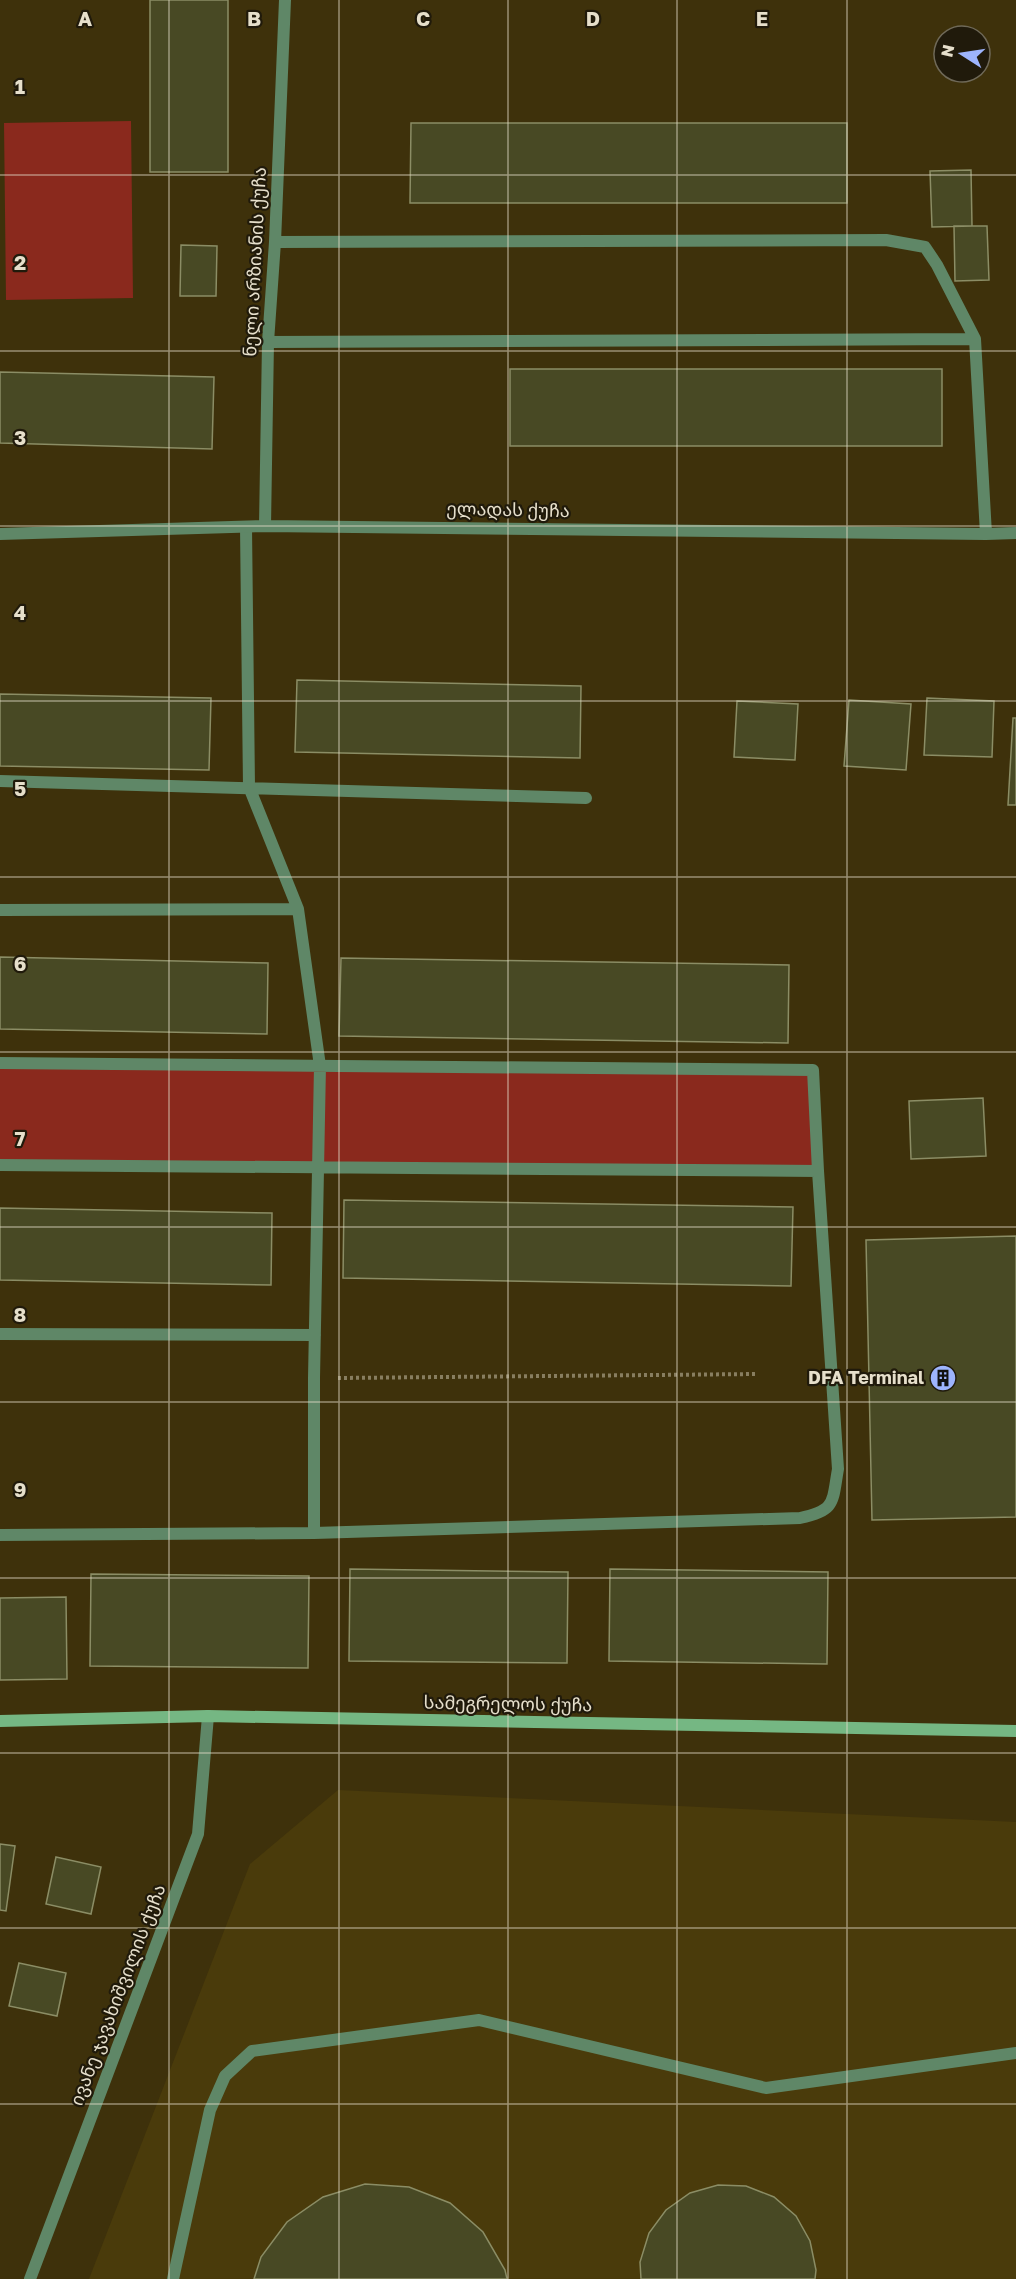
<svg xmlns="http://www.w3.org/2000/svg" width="1016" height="2279" font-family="'Golos Text','Noto Sans Georgian',sans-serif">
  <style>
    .built { fill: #4a3b0b }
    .green { fill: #8a291d }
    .building { fill: #484924; stroke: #8b8d65; stroke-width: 1.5 }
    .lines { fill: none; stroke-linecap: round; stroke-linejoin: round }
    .path { stroke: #887e60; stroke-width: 4; stroke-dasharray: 3 3; stroke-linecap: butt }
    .lane { stroke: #5f8767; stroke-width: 12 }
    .street { stroke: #5f8767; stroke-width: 12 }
    .secondary { stroke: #75b783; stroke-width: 12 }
    .grid { fill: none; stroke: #e6dfcb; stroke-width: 1.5; stroke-opacity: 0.55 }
    .labels { text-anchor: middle; stroke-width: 4.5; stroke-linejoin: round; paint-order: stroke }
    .street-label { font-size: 18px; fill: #e6dfcb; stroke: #201a0b }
    .poi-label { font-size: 18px; font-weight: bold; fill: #e6dfcb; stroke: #201a0b; text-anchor: end }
    .grid-label { font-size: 20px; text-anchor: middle; font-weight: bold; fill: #e6dfcb; stroke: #201a0b; stroke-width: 4.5; stroke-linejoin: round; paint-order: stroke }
  </style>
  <rect width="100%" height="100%" fill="#3e310b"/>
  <!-- built -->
  <path class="built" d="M 338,1790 L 1016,1822 L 1016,2279 L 89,2279 L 250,1864 Z"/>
  <!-- green -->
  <path class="green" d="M 131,121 L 133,298 L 6,300 L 4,123 Z
    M 0,1063 L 813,1070 L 818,1171 L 0,1165 Z"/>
  <!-- building -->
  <path class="building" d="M 150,0 L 228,0 L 228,172 L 150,172 Z
    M 411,123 L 847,123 L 847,203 L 410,203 Z
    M 971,170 L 972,226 L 932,227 L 930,171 Z
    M 954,226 L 987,226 L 989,280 L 955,281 Z
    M 181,245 L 217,246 L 216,296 L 180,296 Z
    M 510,369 L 942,369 L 942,446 L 510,446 Z
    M 0,372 L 214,377 L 212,449 L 0,443 Z
    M 297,680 L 581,686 L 580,758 L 295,752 Z
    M 0,694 L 211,698 L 209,770 L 0,766 Z
    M 927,698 L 994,701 L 992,757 L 924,755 Z
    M 849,700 L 911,704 L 906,770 L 844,766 Z
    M 737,701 L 798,704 L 795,760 L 734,757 Z
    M 1013,718 L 1016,718 L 1016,805 L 1008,805 Z
    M 0,957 L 268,963 L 267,1034 L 0,1029 Z
    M 341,958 L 789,965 L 788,1043 L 339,1036 Z
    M 983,1098 L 986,1156 L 911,1159 L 909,1101 Z
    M 344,1200 L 793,1207 L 791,1286 L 343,1278 Z
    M 0,1208 L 272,1213 L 271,1285 L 0,1280 Z
    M 1016,1236 L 1016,1517 L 872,1520 L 866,1240 Z
    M 350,1569 L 568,1572 L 567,1663 L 349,1661 Z
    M 610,1569 L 828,1572 L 827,1664 L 609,1661 Z
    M 91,1574 L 309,1576 L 308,1668 L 90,1666 Z
    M 66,1597 L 67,1679 L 0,1680 L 0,1598 Z
    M 0,1844 L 15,1846 L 6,1911 L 0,1910 Z
    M 56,1857 L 101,1867 L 91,1914 L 46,1904 Z
    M 19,1963 L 66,1973 L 57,2016 L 9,2006 Z
    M 365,2184 L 409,2187 L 450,2203 L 483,2232 L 505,2270 L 507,2279 L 254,2279 L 261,2257 L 287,2222 L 323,2197 Z
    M 718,2185 L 746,2186 L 774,2197 L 796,2216 L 810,2241 L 816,2270 L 815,2279 L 641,2279 L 640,2262 L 649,2233 L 666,2210 L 690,2193 Z"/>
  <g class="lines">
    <!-- path -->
    <path class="path" d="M 338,1378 L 758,1374"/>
    <!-- lane -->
    <path class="lane" d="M 246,527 L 249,787 L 298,909 L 320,1066 L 314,1378 L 314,1533
      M 0,781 L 586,798
      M 0,910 L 298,909
      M 0,1063 L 813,1070 L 818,1171 L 0,1165
      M 0,1334 L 315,1335
      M 0,1535 L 314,1533 L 800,1518 C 836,1510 832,1503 838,1469 L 818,1171
      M 173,2279 L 210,2110 L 225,2076 L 252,2051 L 479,2020 L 766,2088 L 1016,2053"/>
    <!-- street -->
    <path class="street" d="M 275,242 L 886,240 L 925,247 L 937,265 L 975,339 L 986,534
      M 268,342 L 975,339
      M 265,526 L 268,342 L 275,242 L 285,0
      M 0,534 L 265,526 L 986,534 L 1016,533
      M 30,2279 L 198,1834 L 208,1716"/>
    <!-- secondary -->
    <path class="secondary" d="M 0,1721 L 208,1716 L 1016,1731"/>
  </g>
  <!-- grid -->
  <path class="grid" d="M 169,0 L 169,2279M 339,0 L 339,2279M 508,0 L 508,2279M 677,0 L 677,2279M 847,0 L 847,2279M 0,175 L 1016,175M 0,351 L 1016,351M 0,526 L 1016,526M 0,701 L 1016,701M 0,877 L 1016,877M 0,1052 L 1016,1052M 0,1227 L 1016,1227M 0,1402 L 1016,1402M 0,1578 L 1016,1578M 0,1753 L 1016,1753M 0,1928 L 1016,1928M 0,2104 L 1016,2104"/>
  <!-- icons -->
  <defs>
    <symbol id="building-disc" viewBox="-11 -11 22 22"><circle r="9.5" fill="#9db4fd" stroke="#201a0b"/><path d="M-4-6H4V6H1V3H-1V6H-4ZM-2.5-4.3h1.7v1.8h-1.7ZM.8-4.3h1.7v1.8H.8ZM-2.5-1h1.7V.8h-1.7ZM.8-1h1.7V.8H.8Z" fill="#111"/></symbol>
  </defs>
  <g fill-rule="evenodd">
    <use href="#building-disc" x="928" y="1363" width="30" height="30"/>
  </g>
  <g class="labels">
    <!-- street labels -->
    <g class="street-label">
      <text transform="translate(255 262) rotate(-87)" y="6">ნელი არზიანის ქუჩა</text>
      <text transform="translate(508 510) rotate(1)" y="6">ელადას ქუჩა</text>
      <text transform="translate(508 1704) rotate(1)" y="6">სამეგრელოს ქუჩა</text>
      <text transform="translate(118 1995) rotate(-69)" y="6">ივანე ჯავახიშვილის ქუჩა</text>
    </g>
    <!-- poi labels -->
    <g class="poi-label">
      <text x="924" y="1384">DFA Terminal</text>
    </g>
  </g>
  <g class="grid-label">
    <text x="85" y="26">A</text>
    <text x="254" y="26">B</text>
    <text x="423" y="26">C</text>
    <text x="593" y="26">D</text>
    <text x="762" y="26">E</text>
    <text x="20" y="94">1</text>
    <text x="20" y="270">2</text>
    <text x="20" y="445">3</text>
    <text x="20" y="620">4</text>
    <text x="20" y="796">5</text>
    <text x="20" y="971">6</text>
    <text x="20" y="1146">7</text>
    <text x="20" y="1322">8</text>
    <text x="20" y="1497">9</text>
  </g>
  <!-- north arrow -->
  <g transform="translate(962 54) rotate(282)"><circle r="28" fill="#201a0b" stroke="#6f6958" stroke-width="1.5"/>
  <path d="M0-4.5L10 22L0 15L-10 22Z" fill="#9db4fd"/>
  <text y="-9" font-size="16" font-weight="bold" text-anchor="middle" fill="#e6dfcb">N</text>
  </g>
</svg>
